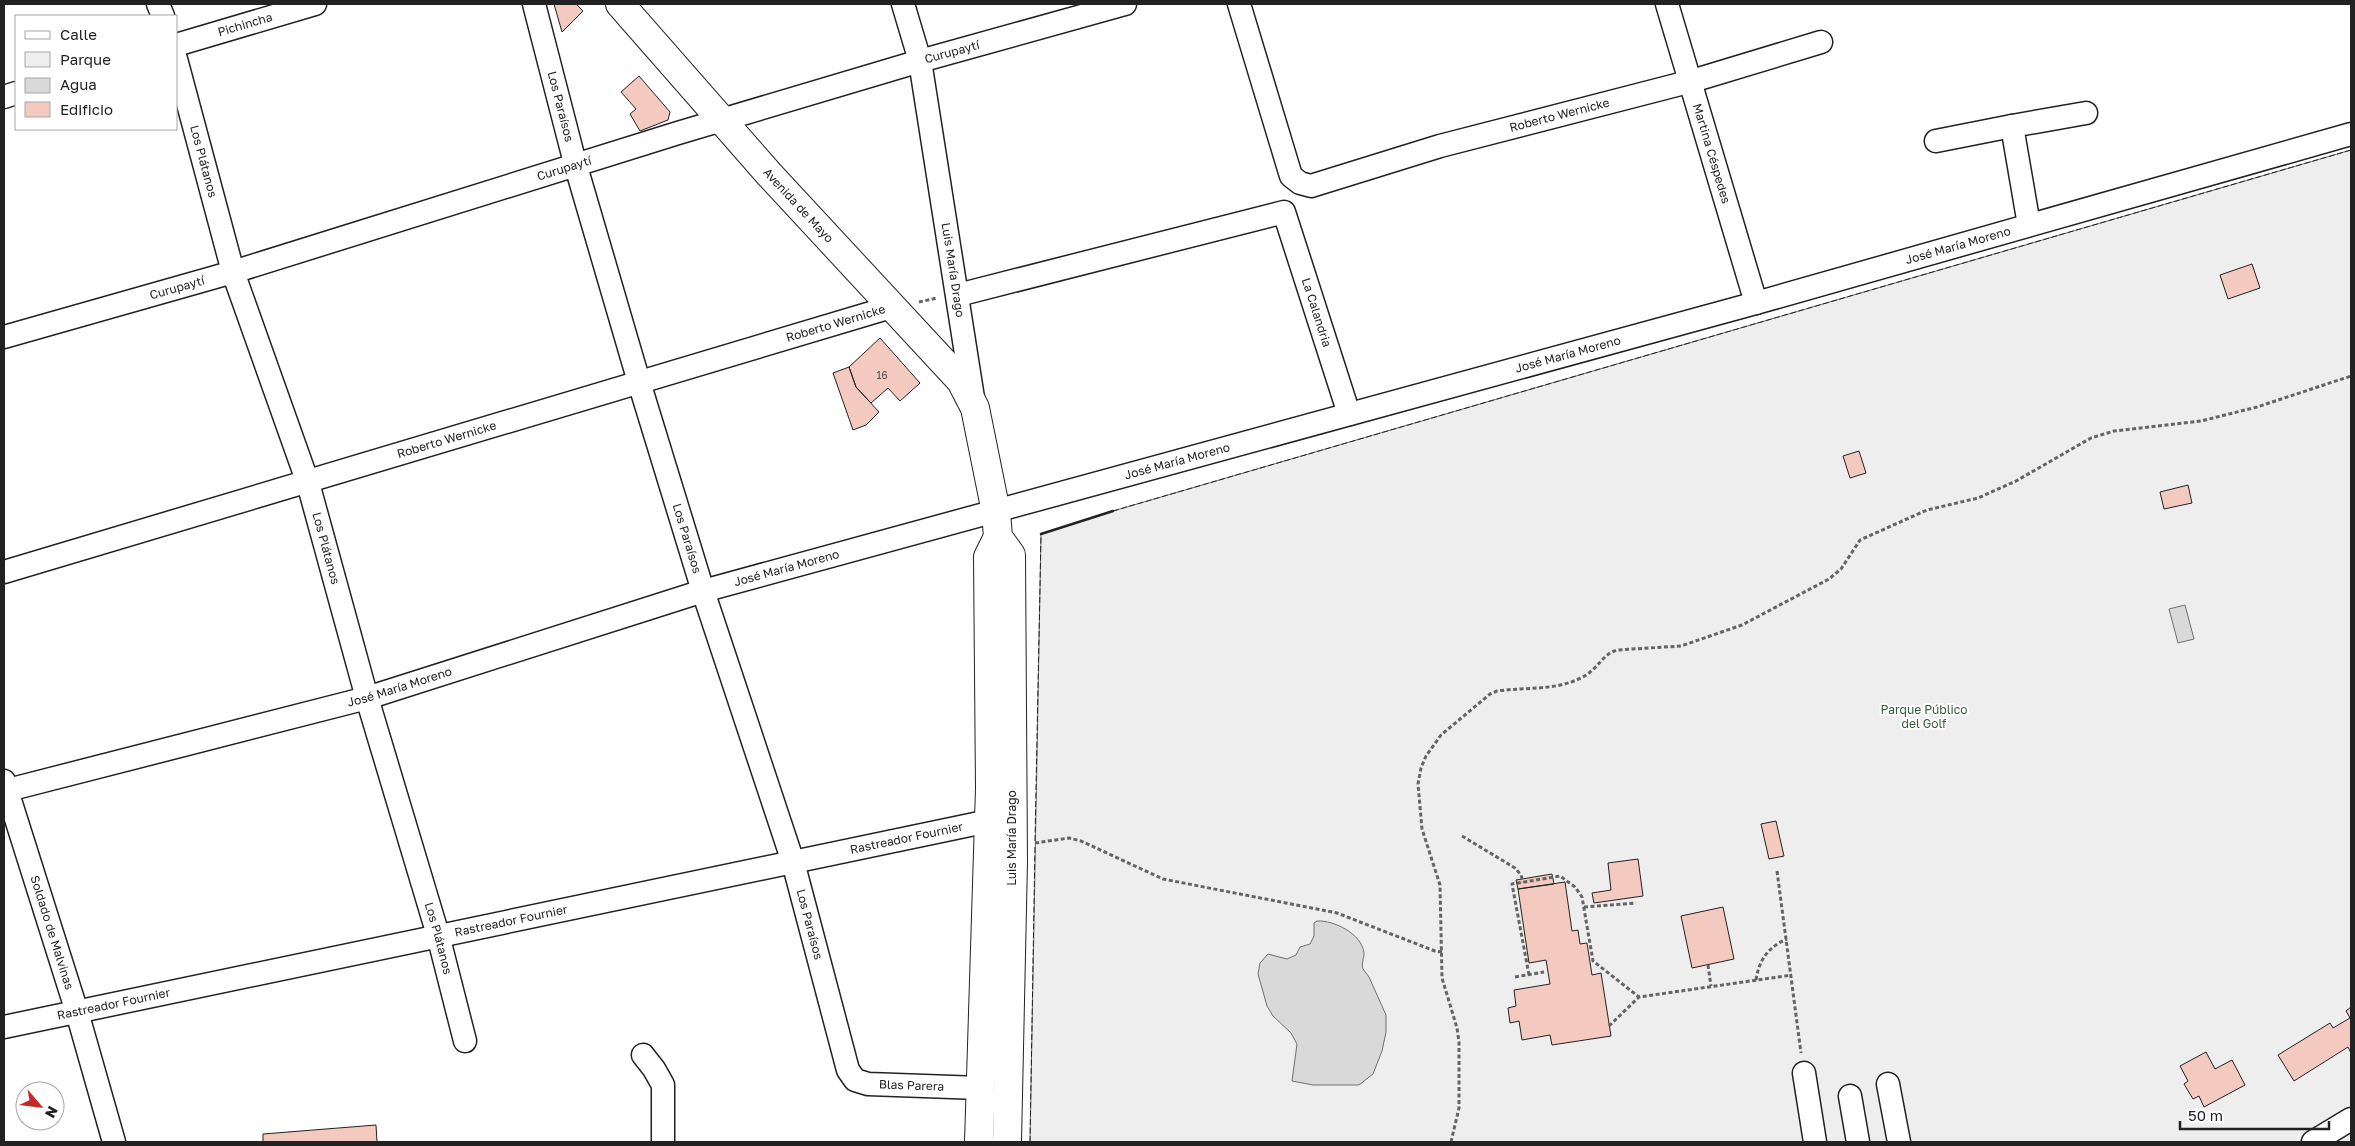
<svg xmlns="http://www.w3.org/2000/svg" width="2355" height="1146" font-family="'Golos Text',sans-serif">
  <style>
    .green { fill: #eee; stroke: #6f6f6f }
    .water { fill: #d9d9d9; stroke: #6f6f6f }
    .building { fill: #f3c9c0; stroke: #222 }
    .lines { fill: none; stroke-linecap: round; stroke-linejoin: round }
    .minor-casing { stroke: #222; stroke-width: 25 }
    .major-casing { stroke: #222; stroke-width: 30 }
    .path { stroke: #646464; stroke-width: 3; stroke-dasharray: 4 2.5; stroke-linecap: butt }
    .minor { stroke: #fff; stroke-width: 22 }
    .major { stroke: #fff; stroke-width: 28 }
    .fence { stroke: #222; stroke-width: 1; stroke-dasharray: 6 2.5; stroke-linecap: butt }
    .wall { stroke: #222; stroke-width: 2.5 }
    .labels { text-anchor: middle; stroke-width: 4; stroke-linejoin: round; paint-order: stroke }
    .number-label { font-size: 10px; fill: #564c4a }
    .street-label { font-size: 12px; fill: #222; stroke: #fff }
    .park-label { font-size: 12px; fill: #2f5e38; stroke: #fff }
  </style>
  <rect width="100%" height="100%" fill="#fff"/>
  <!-- green -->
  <path class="green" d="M 2351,150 L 2351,1142 L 1030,1142 L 1041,534 L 1113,511 Z"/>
  <!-- water -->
  <path class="water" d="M 2185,605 L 2194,639 L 2178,643 L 2169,609 Z
    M 1317,921 C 1334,920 1362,934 1364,953 C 1364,959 1361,963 1363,969 L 1369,977 L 1386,1015 L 1386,1032 L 1382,1051 L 1373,1074 L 1359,1085 L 1313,1085 L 1292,1081 L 1297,1044 L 1291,1033 L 1273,1016 L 1267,1006 L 1258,974 L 1260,963 L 1268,954 L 1287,959 L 1296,955 L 1300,947 L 1310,944 L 1314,936 L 1314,923 Z"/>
  <!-- building -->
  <path class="building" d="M 554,4 L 576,4 L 583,11 L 562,32 Z
    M 639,76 L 670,112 L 668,120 L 640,131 L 630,114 L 636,109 L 621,92 Z
    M 2252,264 L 2260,288 L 2228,299 L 2220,275 Z
    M 880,338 L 920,383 L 900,401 L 888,388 L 871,403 L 856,387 L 849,367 Z
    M 849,367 L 856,387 L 879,412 L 866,425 L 853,430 L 833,373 Z
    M 1859,451 L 1866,473 L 1850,478 L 1843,456 Z
    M 2188,485 L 2192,503 L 2164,509 L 2160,492 Z
    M 1776,821 L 1784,856 L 1769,859 L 1761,824 Z
    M 1638,859 L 1643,896 L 1594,903 L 1592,893 L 1611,890 L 1608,863 Z
    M 1552,874 L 1554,884 L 1518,889 L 1516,880 Z
    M 1565,882 L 1572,931 L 1578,930 L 1580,944 L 1587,943 L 1592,975 L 1601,973 L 1611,1036 L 1552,1045 L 1550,1035 L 1522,1040 L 1519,1021 L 1510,1023 L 1508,1008 L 1516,1006 L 1514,990 L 1550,984 L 1546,960 L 1529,963 L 1518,889 Z
    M 1723,907 L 1734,959 L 1692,968 L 1681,916 Z
    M 2351,1007 L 2351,1053 L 2348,1047 L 2294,1081 L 2278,1055 L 2330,1023 L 2333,1028 L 2350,1018 L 2346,1011 Z
    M 2206,1052 L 2215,1069 L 2232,1060 L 2245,1085 L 2204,1107 L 2199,1096 L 2193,1099 L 2184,1084 L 2188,1081 L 2180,1066 Z
    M 376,1125 L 377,1142 L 263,1142 L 263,1134 Z"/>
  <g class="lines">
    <defs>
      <g id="minor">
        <path d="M 158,4 L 163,16"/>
        <path id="s1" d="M 534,4 L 575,163 L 639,382 L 703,591 L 793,862 L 848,1070 L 855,1080 L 868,1084 L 980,1088"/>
        <path id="s2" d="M 903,4 L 920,61 L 973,398"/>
        <path id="s3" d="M 1239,4 L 1291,176 L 1300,183 L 1311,186 L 1440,146 L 1692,81 L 1821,42"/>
        <path id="s4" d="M 1667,4 L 1756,303"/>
        <path id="s5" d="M 176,45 L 315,4"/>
        <path id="s6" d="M 176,59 L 233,272 L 308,483 L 367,698 L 438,935 L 465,1041"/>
        <path d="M 4,97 L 16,93"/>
        <path d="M 1936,141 L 2012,126"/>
        <path d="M 2029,225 L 2012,126 L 2086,113"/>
        <path id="s7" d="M 958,295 L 1284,212 L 1349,414"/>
        <path id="s8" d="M 4,337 L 233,272 L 678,133 L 920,61 L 1125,4"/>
        <path id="s9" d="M 4,572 L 891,307"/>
        <path id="s10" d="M 4,781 L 77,1012 L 114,1142"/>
        <path id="s11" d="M 4,791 L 367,698 L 703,591 L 1756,303 L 2351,134"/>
        <path id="s12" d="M 4,1027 L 989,821"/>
        <path d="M 643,1055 L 654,1069 L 663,1085 L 663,1142"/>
        <path d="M 1804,1073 L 1815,1142"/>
        <path d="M 1888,1084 L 1899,1142"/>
        <path d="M 1850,1096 L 1858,1142"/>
        <path d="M 2313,1142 L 2351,1119"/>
      </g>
      <g id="major">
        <path id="s13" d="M 620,4 L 769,174 L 961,381 L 975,408 L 996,512 L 998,537 L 1011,555 L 1013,861 L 1007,1142"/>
        <path d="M 979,1142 L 990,788 L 988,557 L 998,537"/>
      </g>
    </defs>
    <!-- minor casing -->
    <use href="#minor" class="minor-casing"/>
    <!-- major casing -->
    <use href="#major" class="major-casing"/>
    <!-- path -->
    <path class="path" d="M 919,302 L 937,298
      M 1462,836 L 1515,868 L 1521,875 L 1523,882
      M 1035,843 L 1069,838 L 1081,841 L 1163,879 L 1337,913 L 1435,951 L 1442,952
      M 1777,871 L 1801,1053
      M 1584,907 L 1636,903
      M 1708,965 L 1711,986
      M 1529,975 L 1512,884 L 1560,876 L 1575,887 L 1582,897 L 1593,961 L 1639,997
      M 1515,977 L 1544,972
      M 1756,980 C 1759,960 1768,947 1787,939
      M 1609,1026 L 1639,997 L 1792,975
      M 1451,1142 L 1459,1108 L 1459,1042 L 1457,1028 L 1442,978 L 1440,885 L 1422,829 L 1418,784 L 1421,768 L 1426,756 L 1441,735 L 1490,694 L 1497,691 C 1526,687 1554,691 1581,678 C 1599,669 1601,655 1617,650 L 1681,646 L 1742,625 L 1829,579 L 1841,569 L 1860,540 L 1927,510 L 1978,498 L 2016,481 L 2091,438 L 2114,431 L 2201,421 L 2257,407 L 2351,376"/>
    <!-- minor -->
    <use href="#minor" class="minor"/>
    <!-- major -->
    <use href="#major" class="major"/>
    <!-- fence -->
    <path class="fence" d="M 1113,511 L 2351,150
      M 1035,841 L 1041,534
      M 1030,1142 L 1035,846"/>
    <!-- wall -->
    <path class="wall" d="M 1041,534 L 1113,511"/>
  </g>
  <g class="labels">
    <!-- number labels -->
    <g class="number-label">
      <text x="882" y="379">16</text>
    </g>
    <!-- street labels -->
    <g class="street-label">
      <text dy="4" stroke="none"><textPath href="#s5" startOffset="72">Pichincha</textPath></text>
      <text dy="4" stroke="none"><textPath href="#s8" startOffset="990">Curupaytí</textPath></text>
      <text dy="4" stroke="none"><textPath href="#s1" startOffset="106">Los Paraísos</textPath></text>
      <text dy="4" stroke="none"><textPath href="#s3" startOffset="461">Roberto Wernicke</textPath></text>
      <text dy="4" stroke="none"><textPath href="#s4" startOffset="156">Martina Céspedes</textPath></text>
      <text dy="4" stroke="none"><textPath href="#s6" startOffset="106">Los Plátanos</textPath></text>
      <text dy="4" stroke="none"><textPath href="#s8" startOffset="585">Curupaytí</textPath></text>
      <text dy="4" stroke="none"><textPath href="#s13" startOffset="269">Avenida de Mayo</textPath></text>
      <text dy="4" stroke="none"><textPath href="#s11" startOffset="2029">José María Moreno</textPath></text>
      <text dy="4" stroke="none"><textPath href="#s2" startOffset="271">Luis María Drago</textPath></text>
      <text dy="4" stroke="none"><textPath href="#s8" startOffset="180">Curupaytí</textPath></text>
      <text dy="4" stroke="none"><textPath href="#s7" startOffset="442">La Calandria</textPath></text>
      <text dy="4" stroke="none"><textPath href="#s9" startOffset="868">Roberto Wernicke</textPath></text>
      <text dy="4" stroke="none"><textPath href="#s11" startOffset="1624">José María Moreno</textPath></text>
      <text dy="4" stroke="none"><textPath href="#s9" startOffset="462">Roberto Wernicke</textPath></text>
      <text dy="4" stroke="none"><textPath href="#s11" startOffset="1219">José María Moreno</textPath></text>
      <text dy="4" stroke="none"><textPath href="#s1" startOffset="556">Los Paraísos</textPath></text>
      <text dy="4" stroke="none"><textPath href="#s6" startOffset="512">Los Plátanos</textPath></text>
      <text dy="4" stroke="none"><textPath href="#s11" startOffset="814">José María Moreno</textPath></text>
      <text dy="4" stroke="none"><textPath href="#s11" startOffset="409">José María Moreno</textPath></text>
      <text dy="4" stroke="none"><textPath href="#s12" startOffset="922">Rastreador Fournier</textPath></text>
      <text transform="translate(1012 838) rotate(-90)" y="4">Luis María Drago</text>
      <text dy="4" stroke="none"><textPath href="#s12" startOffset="518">Rastreador Fournier</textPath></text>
      <text dy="4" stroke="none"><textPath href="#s1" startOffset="961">Los Paraísos</textPath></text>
      <text dy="4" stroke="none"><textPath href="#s10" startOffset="159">Soldado de Malvinas</textPath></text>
      <text dy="4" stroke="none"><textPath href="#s6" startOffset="918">Los Plátanos</textPath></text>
      <text dy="4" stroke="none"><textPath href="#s12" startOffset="112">Rastreador Fournier</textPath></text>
      <text dy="4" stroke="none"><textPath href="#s1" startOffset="1181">Blas Parera</textPath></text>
    </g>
    <!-- park labels -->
    <g class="park-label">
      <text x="1924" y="714">Parque Público<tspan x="1924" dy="14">del Golf</tspan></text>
    </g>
  </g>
  <!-- border -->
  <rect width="2355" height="1146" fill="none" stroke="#222222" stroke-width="10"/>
  <!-- legend -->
  <rect x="15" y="15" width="162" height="115" fill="#ffffff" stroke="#a7a7a7"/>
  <rect x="25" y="31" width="25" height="8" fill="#ffffff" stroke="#a7a7a7"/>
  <text x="60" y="40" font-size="15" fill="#222222">Calle</text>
  <rect x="25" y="52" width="25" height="15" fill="#eeeeee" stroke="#a7a7a7"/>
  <text x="60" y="65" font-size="15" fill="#222222">Parque</text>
  <rect x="25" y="78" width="25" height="15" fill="#d9d9d9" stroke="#a7a7a7"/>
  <text x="60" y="90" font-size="15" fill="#222222">Agua</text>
  <rect x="25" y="102" width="25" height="15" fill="#f3c9c0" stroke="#a7a7a7"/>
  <text x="60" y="115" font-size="15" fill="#222222">Edificio</text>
  <!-- north arrow -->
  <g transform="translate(40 1106) rotate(118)"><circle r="24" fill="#ffffff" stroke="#a7a7a7"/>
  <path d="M0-4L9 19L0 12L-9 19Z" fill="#c62828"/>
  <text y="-8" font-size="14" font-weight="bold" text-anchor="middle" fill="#222222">N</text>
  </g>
  <!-- scale -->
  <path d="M2180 1121v8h149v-8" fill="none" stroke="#222222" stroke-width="2.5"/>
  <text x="2188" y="1121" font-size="15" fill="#222222" stroke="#ffffff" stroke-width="4" paint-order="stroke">50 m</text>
</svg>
